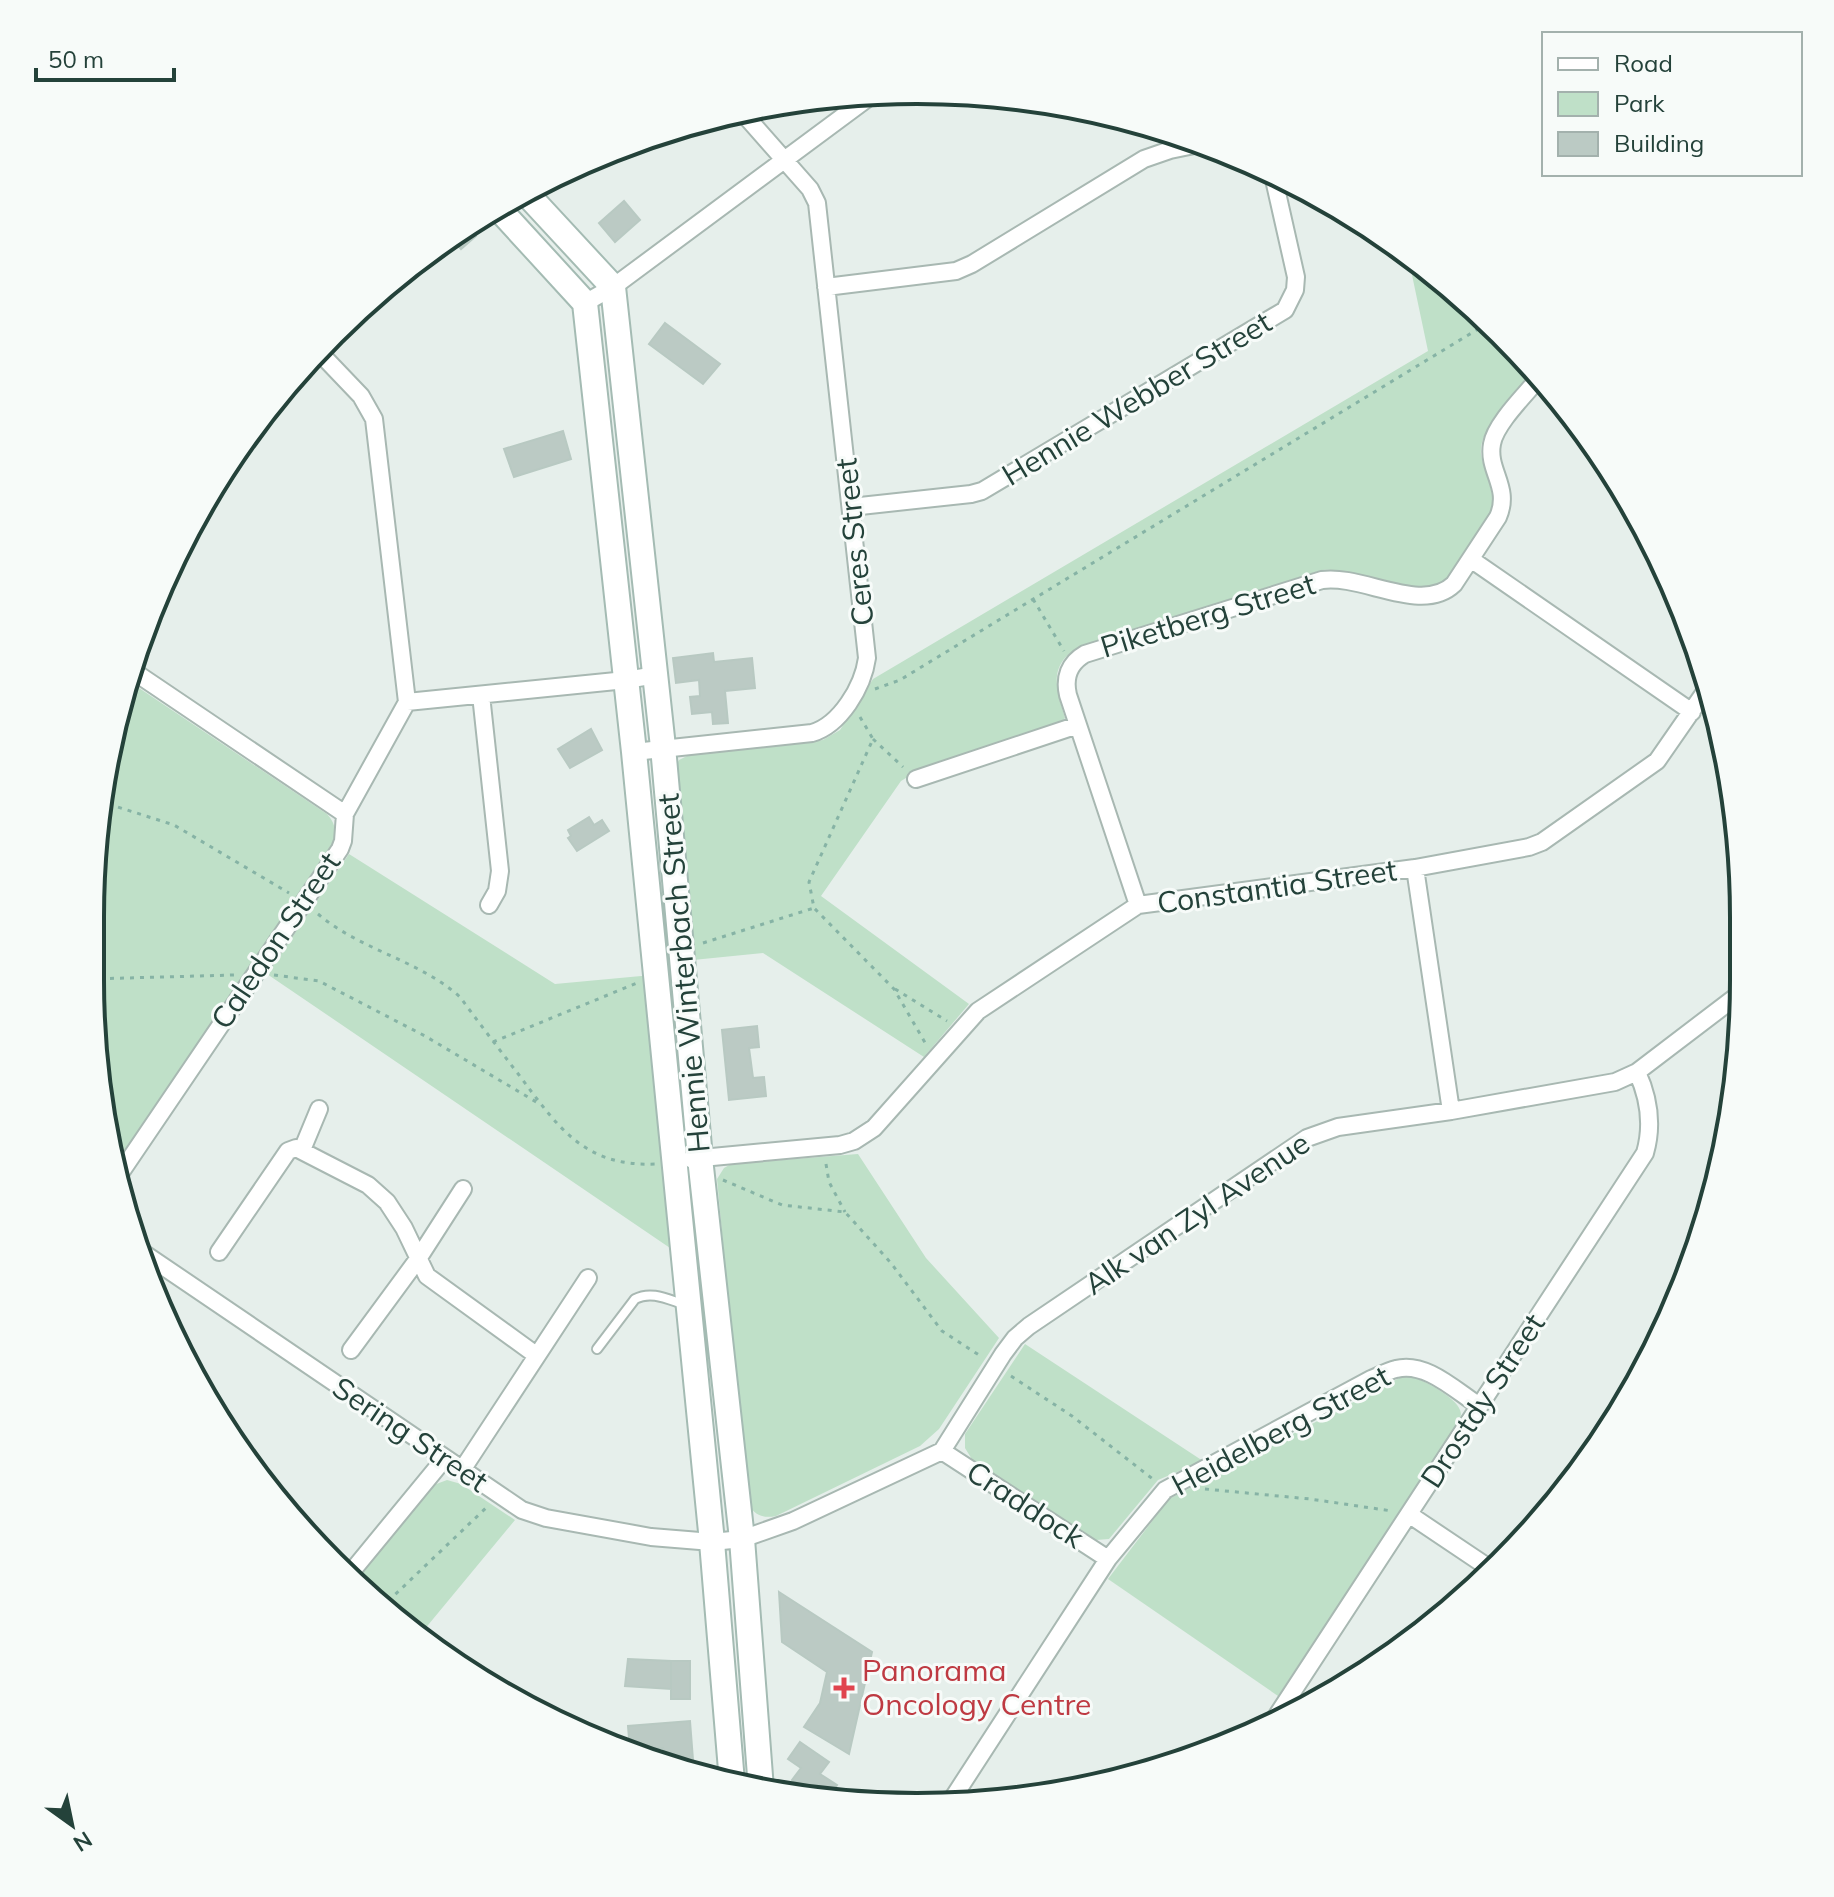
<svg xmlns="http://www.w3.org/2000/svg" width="1834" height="1897" font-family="Mulish,sans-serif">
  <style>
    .green { fill: #bfe0c8 }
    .building { fill: #bbcac4; stroke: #b8c9c2; stroke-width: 2 }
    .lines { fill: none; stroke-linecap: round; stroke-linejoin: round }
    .lane-casing { stroke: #a8b8b2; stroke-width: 12 }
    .street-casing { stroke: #a8b8b2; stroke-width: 20 }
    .secondary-casing { stroke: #a4bbb3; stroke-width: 28 }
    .path { stroke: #86b3a5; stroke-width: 3; stroke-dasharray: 4 6; stroke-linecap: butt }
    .lane { stroke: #fff; stroke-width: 8 }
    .street { stroke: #fff; stroke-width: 16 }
    .secondary { stroke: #fff; stroke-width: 24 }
    .health-dot { fill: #e0444e; stroke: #f7fbf9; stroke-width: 3 }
    .labels { text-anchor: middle; stroke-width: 6; stroke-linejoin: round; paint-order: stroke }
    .street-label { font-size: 30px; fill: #24423a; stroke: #f7fbf9 }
    .health-label { font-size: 30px; fill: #be3a42; stroke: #f7fbf9; text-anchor: start }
    .rim { fill: none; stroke: #24423a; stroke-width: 4 }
  </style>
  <rect width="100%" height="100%" fill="#e6efeb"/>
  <!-- green -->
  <path class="green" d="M 1408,256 L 1462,295 L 1533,371 C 1518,390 1478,428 1481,454 C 1484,473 1494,488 1493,508 C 1480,529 1461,565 1444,582 C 1426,599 1352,566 1322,570 L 1081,646 C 1047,664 1056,688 1065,718 L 1061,723 L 916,772 L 901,781 L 821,896 L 969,1004 L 924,1057 L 763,953 L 693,960 L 676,766 L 679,760 L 689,755 L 823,740 L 840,730 L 873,679 L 1428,351 Z
    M 127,680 L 327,814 C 336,824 337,833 332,844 L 114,1167 L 106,1142 L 90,980 L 97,809 Z
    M 349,854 L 555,984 L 652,975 L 673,1250 L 267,974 Z
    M 858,1154 L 926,1258 L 999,1338 L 939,1429 L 920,1446 L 776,1516 C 762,1519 753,1514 747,1502 L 717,1179 L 724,1168 L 731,1164 Z
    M 1025,1344 L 1203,1461 L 1158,1480 L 1109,1539 L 1096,1540 L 1090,1538 L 973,1461 L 965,1448 L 965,1434 Z
    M 1405,1375 C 1418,1376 1456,1397 1460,1410 C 1462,1415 1460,1417 1459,1423 L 1278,1696 L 1108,1579 L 1169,1499 Z
    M 447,1480 L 461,1484 L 515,1520 L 419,1636 L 371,1601 L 353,1582 L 431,1486 Z"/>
  <!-- building -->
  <path class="building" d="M 624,201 L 640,220 L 615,242 L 599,223 Z
    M 468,227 L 476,236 L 461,249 L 453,240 L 423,268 L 416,260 Z
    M 665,323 L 720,364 L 703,384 L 649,344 Z
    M 563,431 L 571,459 L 514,477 L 504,449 Z
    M 713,653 L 714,662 L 752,658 L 755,688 L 725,691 L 728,723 L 713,724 L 712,712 L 692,714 L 690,697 L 700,696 L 699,680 L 676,683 L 673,658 Z
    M 591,729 L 602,750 L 570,768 L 558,749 Z
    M 589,817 L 594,825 L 602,820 L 609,831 L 577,851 L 568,838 L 571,836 L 568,830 Z
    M 757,1026 L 759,1047 L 749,1048 L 753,1078 L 764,1077 L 766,1096 L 729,1100 L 722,1030 Z
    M 779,1592 L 872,1652 L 849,1754 L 804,1727 L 820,1703 L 827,1672 L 782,1642 Z
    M 628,1659 L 671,1661 L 671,1689 L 625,1686 Z
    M 671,1661 L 690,1661 L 690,1699 L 671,1699 Z
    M 690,1721 L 694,1773 L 674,1768 L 674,1764 L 665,1765 L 663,1748 L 630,1751 L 628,1726 Z
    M 800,1742 L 829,1762 L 820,1774 L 837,1785 L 826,1801 L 799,1798 L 805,1789 L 792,1780 L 801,1768 L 788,1759 Z"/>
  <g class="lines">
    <defs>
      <path id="lane" d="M 597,1349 L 635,1299 C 652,1290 669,1300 686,1305"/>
      <path id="street" d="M 826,287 L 956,271 L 972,264 L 1144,159 L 1170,150 L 1204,143
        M 585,303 L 613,287 L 876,92
        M 318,351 L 361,396 L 374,419 L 407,702
        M 851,507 L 971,494 L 982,491 L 1285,310 L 1295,290 L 1296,277 L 1273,175
        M 1472,560 L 1692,712
        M 130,669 L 345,814
        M 481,695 L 500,871 L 497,891 L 489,905
        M 407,702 L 626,680 L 656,675
        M 634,752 L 812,733 C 840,725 863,687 867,658 L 817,203 L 810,189 L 742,112
        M 916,779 L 1078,725
        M 1415,868 L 1451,1111
        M 1138,905 L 1068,695 C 1064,678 1069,663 1085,654 L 1322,580 C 1362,574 1422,615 1454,584 L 1498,517 C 1511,487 1487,471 1492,444 C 1495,424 1526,394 1539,378
        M 302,1150 L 319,1109
        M 691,1159 L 840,1145 L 854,1141 L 874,1128 L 978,1011 L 1138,905 L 1415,868 L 1529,847 L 1542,842 L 1657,761 L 1709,686
        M 117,1178 L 340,849 L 343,841 L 345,814 L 407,702
        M 139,1250 L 522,1510 L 546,1518 L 651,1537 L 712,1542 L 742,1539 L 793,1521 L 942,1451 L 1003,1354 L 1015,1338 L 1029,1326 L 1307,1138 L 1338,1127 L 1451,1111 L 1615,1082 L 1637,1072 L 1742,992
        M 219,1252 L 288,1151 L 296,1148 L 368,1185 L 387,1202 L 404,1228 L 427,1276 L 536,1355
        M 351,1350 L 418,1259 L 463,1189
        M 942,1451 L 1108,1559
        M 462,1470 L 588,1278
        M 1410,1515 L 1492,1570
        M 348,1576 L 445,1458
        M 1274,1720 L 1645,1153 C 1653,1125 1649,1098 1637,1072
        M 949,1804 L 1108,1559 L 1165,1490 L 1371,1379 C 1379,1376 1387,1371 1396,1369 C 1425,1361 1455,1390 1478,1405"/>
      <path id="secondary" d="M 525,192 L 613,287 L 663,747 L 700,1158 L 742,1539 L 761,1789
        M 498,208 L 585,303 L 634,752 L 712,1542 L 732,1782"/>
    </defs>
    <!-- lane casing -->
    <use href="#lane" class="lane-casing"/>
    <!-- street casing -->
    <use href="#street" class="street-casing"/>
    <!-- secondary casing -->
    <use href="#secondary" class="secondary-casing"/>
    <!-- path -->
    <path class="path" d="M 1033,599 L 1064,651
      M 875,689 L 900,680 L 1488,323
      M 860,717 L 873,739 L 809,882 L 814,908 L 894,989 L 927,1046
      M 873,739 L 903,767
      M 99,801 L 174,825 L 289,893
      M 318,914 C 360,950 419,960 460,997 C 479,1023 499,1049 519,1075 C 558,1127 584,1167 655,1164
      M 703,943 L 814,908
      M 274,975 L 319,981 L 425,1036 L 538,1103
      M 90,979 L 234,975
      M 895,989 L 947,1021
      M 493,1042 L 637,983
      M 826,1164 L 829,1182 L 845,1212
      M 723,1180 L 782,1205 L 845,1212 L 891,1263 L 942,1331 L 982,1357
      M 1011,1376 L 1072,1416 L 1154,1480
      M 1205,1489 L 1310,1499 L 1392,1511
      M 381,1608 L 488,1506"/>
    <!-- lane -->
    <use href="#lane" class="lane"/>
    <!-- street -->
    <use href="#street" class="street"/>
    <!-- secondary -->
    <use href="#secondary" class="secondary"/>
  </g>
  <!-- markers -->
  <path class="health-dot" d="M840 1676h8v8h8v8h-8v8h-8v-8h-8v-8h8z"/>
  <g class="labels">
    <!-- street labels -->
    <g class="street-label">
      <text transform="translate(1137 399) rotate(-31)" y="10">Hennie Webber Street</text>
      <text transform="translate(855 542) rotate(-96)" y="10">Ceres Street</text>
      <text transform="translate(1208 616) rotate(-17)" y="10">Piketberg Street</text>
      <text transform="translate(1277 887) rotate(-8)" y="10">Constantia Street</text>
      <text transform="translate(276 941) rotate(-56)" y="10">Caledon Street</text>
      <text transform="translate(684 973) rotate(-95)" y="10">Hennie Winterbach Street</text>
      <text transform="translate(1197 1214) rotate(-34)" y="10">Alk van Zyl Avenue</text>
      <text transform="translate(1483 1401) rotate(-57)" y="10">Drostdy Street</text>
      <text transform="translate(1281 1431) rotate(-28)" y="10">Heidelberg Street</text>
      <text transform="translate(410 1435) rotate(34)" y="10">Sering Street</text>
      <text transform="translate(1025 1505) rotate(33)" y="10">Craddock</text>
    </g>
    <!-- health labels -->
    <g class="health-label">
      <text x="862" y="1681">Panorama<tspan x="862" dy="34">Oncology Centre</tspan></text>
    </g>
  </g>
  <!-- crop -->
  <path d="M0 0H1834V1897H0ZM917 104H917A813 813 0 0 1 1730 917V980A813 813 0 0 1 917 1793H917A813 813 0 0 1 104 980V917A813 813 0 0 1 917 104Z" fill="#f7fbf9" fill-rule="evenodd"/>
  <path class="rim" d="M917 104H917A813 813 0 0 1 1730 917V980A813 813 0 0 1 917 1793H917A813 813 0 0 1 104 980V917A813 813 0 0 1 917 104Z"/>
  <!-- legend -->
  <rect x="1542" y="32" width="260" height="144" fill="#f7fbf9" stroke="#a3b1ad" stroke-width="2"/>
  <rect x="1558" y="58" width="40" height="12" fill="#ffffff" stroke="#a3b1ad" stroke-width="2"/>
  <text x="1614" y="72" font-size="24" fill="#24423a">Road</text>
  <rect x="1558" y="92" width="40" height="24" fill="#bfe0c8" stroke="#a3b1ad" stroke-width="2"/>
  <text x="1614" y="112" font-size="24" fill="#24423a">Park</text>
  <rect x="1558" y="132" width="40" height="24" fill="#bbcac4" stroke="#a3b1ad" stroke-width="2"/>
  <text x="1614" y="152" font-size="24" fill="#24423a">Building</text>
  <!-- north arrow -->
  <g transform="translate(72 1825) rotate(147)" stroke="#f7fbf9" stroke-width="6" paint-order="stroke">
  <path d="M0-6L14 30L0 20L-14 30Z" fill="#24423a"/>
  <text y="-12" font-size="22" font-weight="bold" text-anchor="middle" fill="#24423a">N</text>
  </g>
  <!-- scale -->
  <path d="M36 68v12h138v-12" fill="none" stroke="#24423a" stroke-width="4"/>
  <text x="48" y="68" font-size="24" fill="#24423a" stroke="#f7fbf9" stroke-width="6" paint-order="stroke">50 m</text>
</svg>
